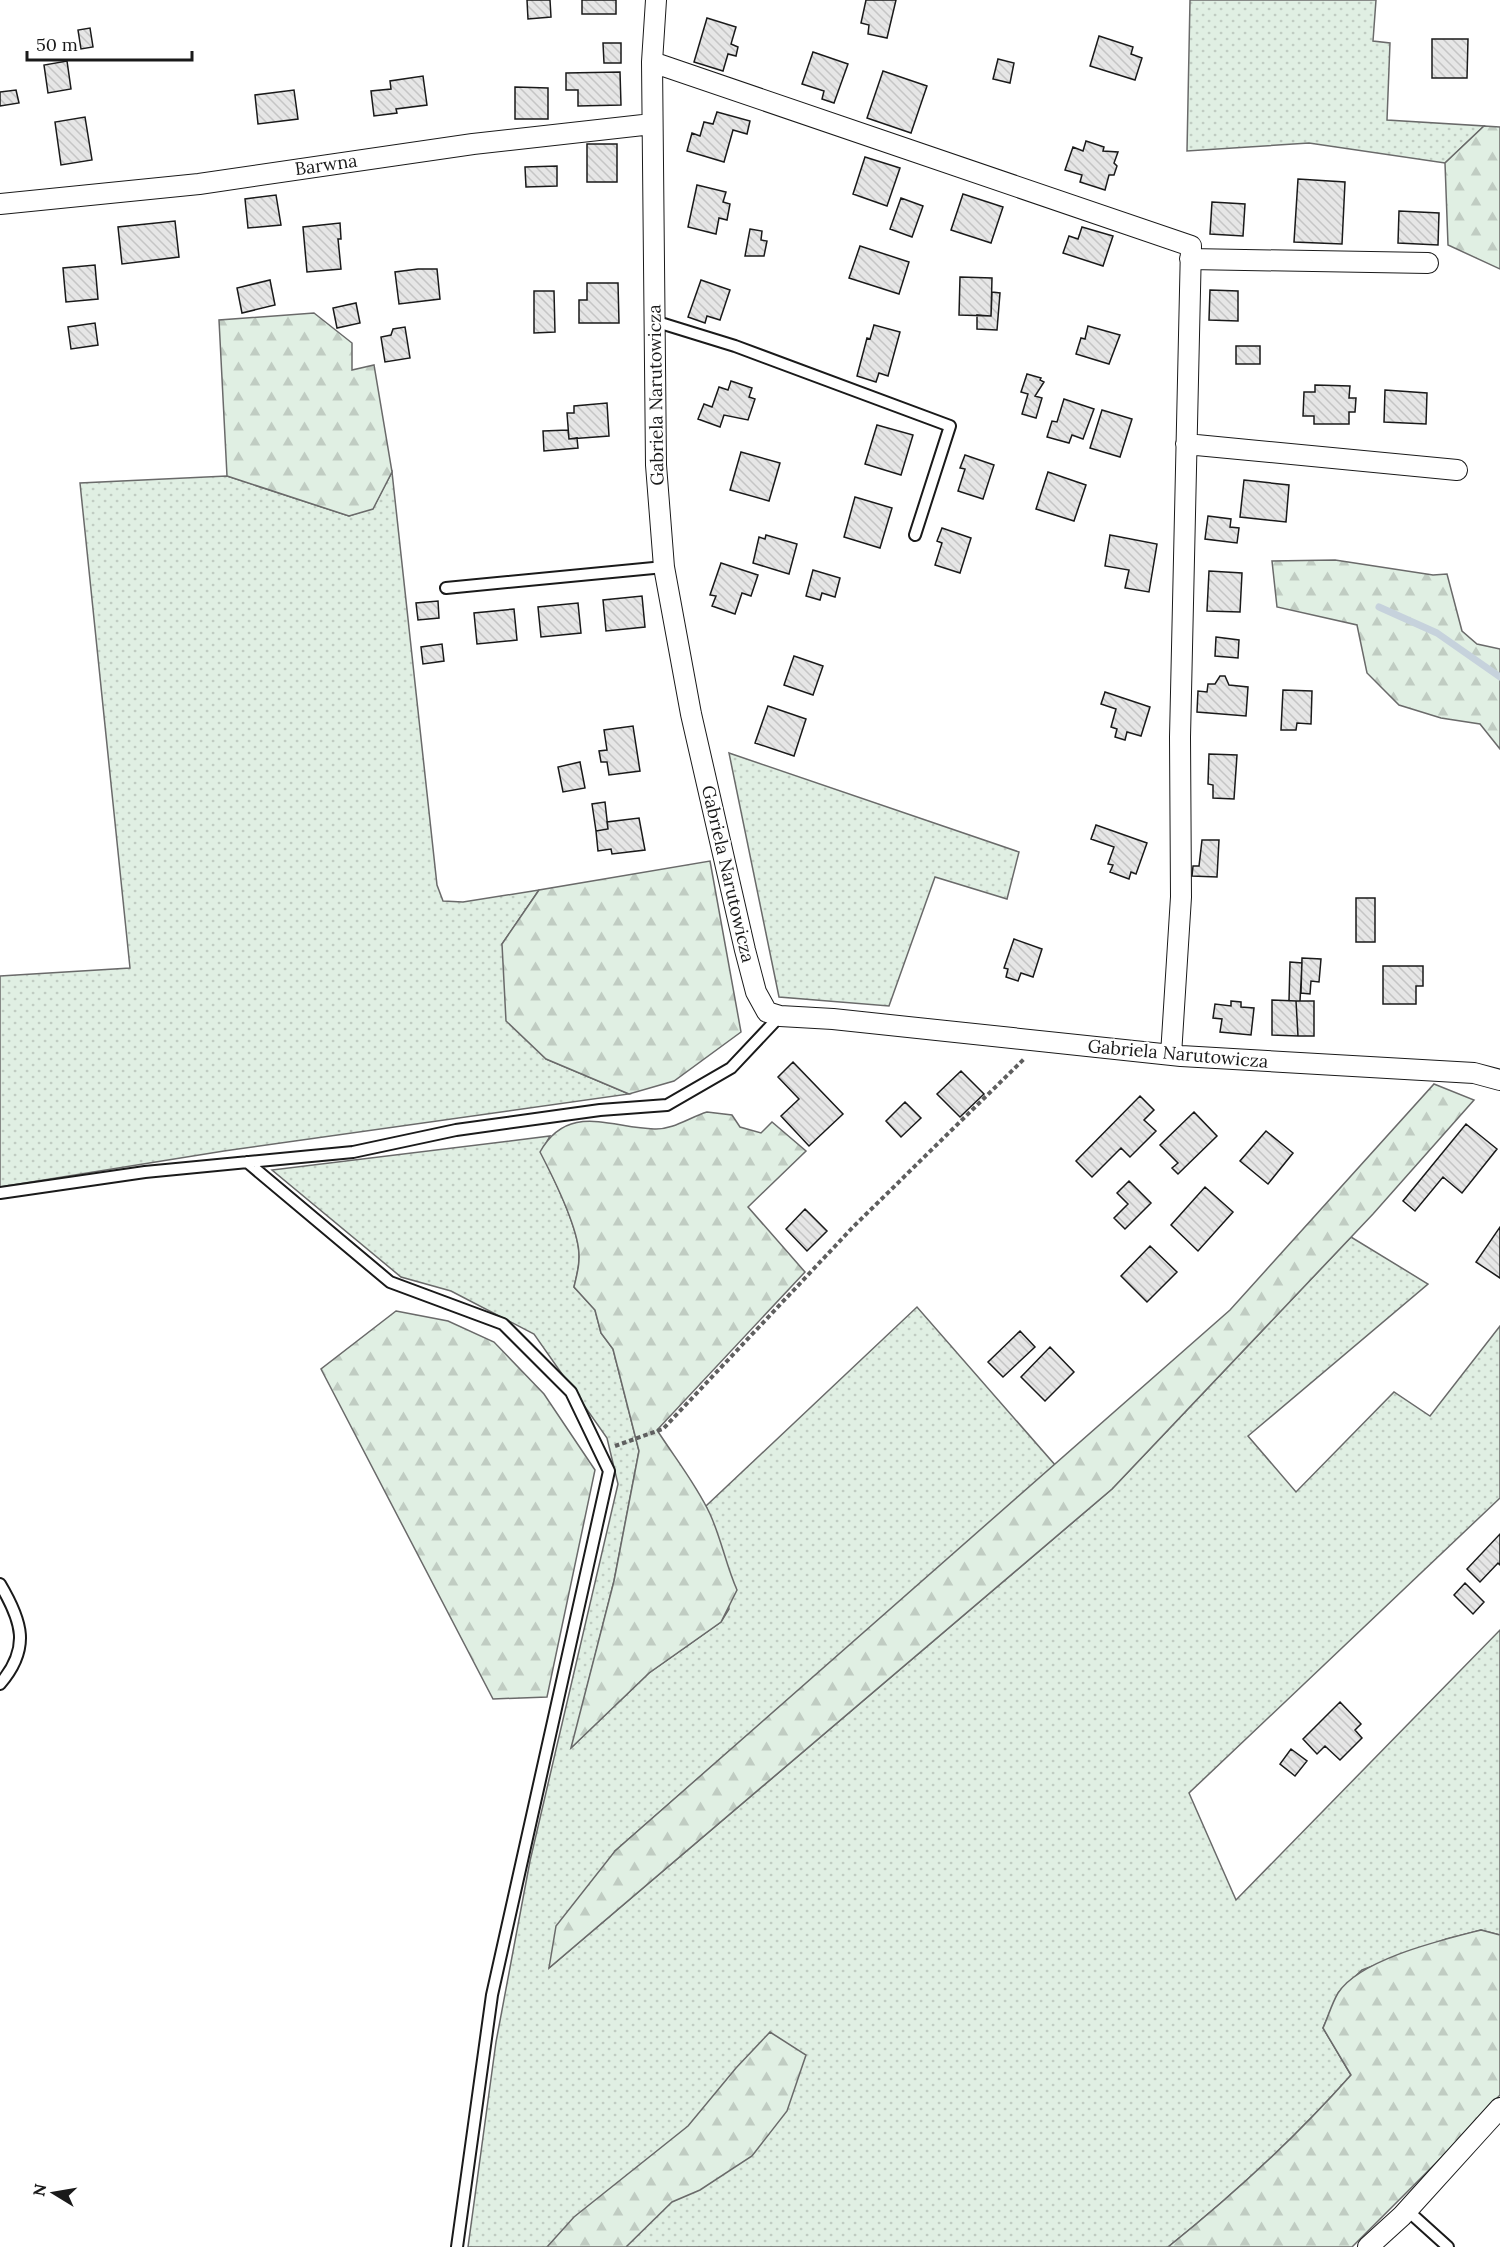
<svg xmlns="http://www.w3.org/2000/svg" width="1500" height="2247" font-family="Lora,serif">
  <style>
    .grass { fill: url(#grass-dots); stroke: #6a6a6a; stroke-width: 1.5 }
    .forest { fill: url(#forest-firs); stroke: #6a6a6a; stroke-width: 1.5 }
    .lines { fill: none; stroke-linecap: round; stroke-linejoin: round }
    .stream { stroke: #c6d2dc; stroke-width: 7 }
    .building { fill: url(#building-back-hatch); stroke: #1a1a1a; stroke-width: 1.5 }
    .service-casing { stroke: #1a1a1a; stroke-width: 14 }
    .minor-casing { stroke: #1a1a1a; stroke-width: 22 }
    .path { stroke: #5f5f5f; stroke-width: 4; stroke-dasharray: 4.5 3; stroke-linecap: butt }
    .service { stroke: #fff; stroke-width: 10 }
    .minor { stroke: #fff; stroke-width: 20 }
    .labels { text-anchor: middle; stroke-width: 4.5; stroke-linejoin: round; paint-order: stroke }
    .street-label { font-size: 18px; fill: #1a1a1a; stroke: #fff }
  </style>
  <defs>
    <pattern id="grass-dots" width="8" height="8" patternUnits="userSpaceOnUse" patternTransform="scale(1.5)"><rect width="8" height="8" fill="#e0efe3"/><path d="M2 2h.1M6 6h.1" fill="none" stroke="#c0ccc2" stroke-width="1.8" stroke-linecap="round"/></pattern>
    <pattern id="forest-firs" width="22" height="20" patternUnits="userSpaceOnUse" patternTransform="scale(1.5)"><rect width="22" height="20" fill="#e0efe3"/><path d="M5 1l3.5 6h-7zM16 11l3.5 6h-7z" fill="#c0ccc2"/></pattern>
    <pattern id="building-back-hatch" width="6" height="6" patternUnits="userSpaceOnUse" patternTransform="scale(1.5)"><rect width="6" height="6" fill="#e6e6e6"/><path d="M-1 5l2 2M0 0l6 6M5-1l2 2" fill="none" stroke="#c5c5c5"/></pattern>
  </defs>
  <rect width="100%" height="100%" fill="#fff"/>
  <!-- grass -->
  <path class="grass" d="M 1190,0 L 1376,0 L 1373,41 L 1390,43 L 1387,120 L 1484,126 L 1445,163 L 1309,143 L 1187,151 Z
    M 392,472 L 437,885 L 443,901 L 463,902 L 539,890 L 502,944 L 546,1059 L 629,1094 L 224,1151 L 0,1187 L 0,976 L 130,968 L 80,483 L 227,476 L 349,516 L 373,508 Z
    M 729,753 L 1019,852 L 1007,899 L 935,877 L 889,1006 L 779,997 Z
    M 550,1136 L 541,1152 C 553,1177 581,1232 579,1259 C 579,1268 576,1278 574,1287 L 595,1310 L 601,1333 L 613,1349 L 639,1451 L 614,1581 L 572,1747 L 649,1673 L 721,1622 L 729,1609 L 724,1561 L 706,1506 L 917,1307 L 1056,1466 L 615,1851 L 549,1968 L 1112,1489 L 1351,1237 L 1428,1284 L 1248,1436 L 1296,1492 L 1394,1392 L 1430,1416 L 1500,1326 L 1500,1498 L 1189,1793 L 1236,1900 L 1500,1630 L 1500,1935 L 1481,1930 L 1446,1939 L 1362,1970 L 1339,1992 L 1323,2028 L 1351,2075 C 1296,2137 1233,2195 1168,2247 L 468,2247 L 496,2042 L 530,1861 L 618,1484 L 607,1438 L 534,1334 L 451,1291 L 401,1277 L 272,1170 Z"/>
  <!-- forest -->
  <path class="forest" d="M 1484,126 L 1500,127 L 1500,269 L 1448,245 L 1445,163 Z
    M 314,313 L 352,343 L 352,370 L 374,365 L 392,472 L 373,509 L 349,516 L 227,476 L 219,320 Z
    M 1335,560 L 1433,575 L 1447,574 L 1462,631 L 1477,644 L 1500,649 L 1500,749 L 1480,724 L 1441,718 L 1399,705 L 1367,673 L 1357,625 L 1277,607 L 1272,561 Z
    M 710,861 L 741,1032 L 674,1081 L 629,1094 L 546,1059 L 506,1021 L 502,944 L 539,890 Z
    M 1434,1084 L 1474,1100 L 1373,1214 L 1112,1489 L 549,1968 L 556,1926 L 615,1851 L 1230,1310 Z
    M 707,1112 L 732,1115 L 740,1127 L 761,1133 L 772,1122 L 806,1151 L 748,1207 L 805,1272 L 657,1430 C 675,1458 696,1484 710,1514 C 721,1538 726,1565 737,1590 L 721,1622 L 649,1673 L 571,1748 L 614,1581 L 639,1451 L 613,1349 L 601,1333 L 595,1310 L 574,1287 C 576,1278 579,1268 579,1259 C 581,1232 553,1177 540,1152 C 568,1102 611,1128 654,1129 C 673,1130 690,1117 707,1112 Z
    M 396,1311 L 448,1321 L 494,1342 L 544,1394 L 595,1470 L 547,1697 L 493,1699 L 321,1369 Z
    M 1481,1930 L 1500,1935 L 1500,2095 L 1447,2152 L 1352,2247 L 1168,2247 C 1233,2195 1296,2137 1351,2075 L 1323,2028 C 1328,2017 1332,2003 1338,1993 C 1360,1959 1442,1940 1481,1930 Z
    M 770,2032 L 806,2055 L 787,2111 L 752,2156 L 700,2190 L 672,2202 L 626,2247 L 547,2247 L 574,2217 L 688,2126 L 736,2068 Z"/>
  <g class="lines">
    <!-- stream -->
    <path class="stream" d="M 1379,607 L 1437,633 L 1500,677"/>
  </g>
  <!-- building -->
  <path class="building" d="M 527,0 L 550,0 L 551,17 L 528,19 Z
    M 582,0 L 616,0 L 616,14 L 582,14 Z
    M 866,0 L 896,0 L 887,38 L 868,34 L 869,25 L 861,23 Z
    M 707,18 L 736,27 L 731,44 L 738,47 L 736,56 L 728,54 L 723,71 L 694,62 Z
    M 90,28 L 93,47 L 81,49 L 78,30 Z
    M 1099,36 L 1133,47 L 1131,54 L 1142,58 L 1135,80 L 1090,66 Z
    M 1432,39 L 1468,39 L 1467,78 L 1432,78 Z
    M 603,43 L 621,43 L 621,63 L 604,63 Z
    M 813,52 L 848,64 L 834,103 L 822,99 L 824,91 L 802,84 Z
    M 998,59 L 1014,63 L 1010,83 L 993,79 Z
    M 67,61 L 71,89 L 48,93 L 44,65 Z
    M 883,71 L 927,86 L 911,133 L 867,118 Z
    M 620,72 L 621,105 L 578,106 L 578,90 L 566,90 L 566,73 Z
    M 423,76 L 427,105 L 396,109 L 397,113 L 374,116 L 371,91 L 391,89 L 390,81 Z
    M 515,87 L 548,88 L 548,119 L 515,119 Z
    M 16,90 L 19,103 L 0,106 L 0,92 Z
    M 294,90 L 298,119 L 258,124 L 255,95 Z
    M 717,112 L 750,121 L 747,134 L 733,130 L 724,162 L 687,151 L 692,133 L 700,136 L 704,122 L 713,124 Z
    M 85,117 L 92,160 L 61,165 L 55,122 Z
    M 1086,141 L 1104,147 L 1103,151 L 1118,152 L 1114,163 L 1117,166 L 1114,175 L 1109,175 L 1105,190 L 1080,182 L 1082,175 L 1065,170 L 1073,147 L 1083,151 Z
    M 587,144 L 617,144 L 617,182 L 587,182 Z
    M 865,157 L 900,168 L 887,206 L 853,194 Z
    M 557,166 L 557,186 L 526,187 L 525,167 Z
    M 1298,179 L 1345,182 L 1342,244 L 1294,242 Z
    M 697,185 L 726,192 L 723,202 L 730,204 L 727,220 L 719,218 L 716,234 L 688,227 Z
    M 963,194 L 1003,207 L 991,243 L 951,230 Z
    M 276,195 L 281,225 L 248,228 L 245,199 Z
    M 901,198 L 923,206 L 912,237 L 890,229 Z
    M 1212,202 L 1245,204 L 1243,236 L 1210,234 Z
    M 1399,211 L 1439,213 L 1438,245 L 1398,243 Z
    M 175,221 L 179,257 L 122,264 L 118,227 Z
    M 340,223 L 341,239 L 338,239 L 341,269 L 307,272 L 303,227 Z
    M 1082,227 L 1113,236 L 1103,266 L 1063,253 L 1069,236 L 1078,239 Z
    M 750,229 L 762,231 L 761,240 L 767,241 L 764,256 L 745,256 Z
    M 860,246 L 909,262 L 899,294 L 849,278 Z
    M 95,265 L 98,299 L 66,302 L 63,268 Z
    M 418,269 L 437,269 L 440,299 L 399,304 L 395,272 Z
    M 960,277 L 992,278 L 991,316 L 959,315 Z
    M 270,280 L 275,305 L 242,313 L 237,288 Z
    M 701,280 L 730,290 L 720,320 L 707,316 L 705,323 L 688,317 Z
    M 587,283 L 618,283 L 619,323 L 579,323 L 579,300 L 587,300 Z
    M 1210,290 L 1238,291 L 1238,321 L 1209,320 Z
    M 534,291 L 554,291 L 555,332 L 534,333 Z
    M 992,292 L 1000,293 L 997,330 L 977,329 L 977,315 L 991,316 Z
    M 356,303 L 360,323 L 337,328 L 333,308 Z
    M 95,323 L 98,345 L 71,349 L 68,327 Z
    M 874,325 L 900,332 L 888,376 L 879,373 L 876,382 L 857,376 L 867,338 L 870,339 Z
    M 1088,326 L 1120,335 L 1109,364 L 1076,354 L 1081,338 L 1085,339 Z
    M 405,327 L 410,358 L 385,362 L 381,337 L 391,335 L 393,329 Z
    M 1236,346 L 1260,346 L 1260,364 L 1236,364 Z
    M 1027,374 L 1041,378 L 1040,380 L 1044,382 L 1035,396 L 1042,398 L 1036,418 L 1022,414 L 1028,394 L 1021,392 Z
    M 731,381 L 752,388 L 749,397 L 755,399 L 748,420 L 724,415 L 720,427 L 698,419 L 704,404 L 712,407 L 719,387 L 728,390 Z
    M 1315,385 L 1350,386 L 1349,398 L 1356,398 L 1355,412 L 1349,412 L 1349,424 L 1314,424 L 1314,416 L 1303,416 L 1304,392 L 1315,392 Z
    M 1385,390 L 1427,393 L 1426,424 L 1384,422 Z
    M 1064,399 L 1094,409 L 1083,439 L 1072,435 L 1069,443 L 1047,437 L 1052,421 L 1057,422 Z
    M 607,403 L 609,436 L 569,439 L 567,413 L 574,413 L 574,406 Z
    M 1102,410 L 1132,419 L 1120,457 L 1090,448 Z
    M 877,425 L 913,435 L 901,475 L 865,464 Z
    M 568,430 L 569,439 L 577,438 L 578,448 L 544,451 L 543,431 Z
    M 741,452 L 780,463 L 769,501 L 730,490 Z
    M 965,455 L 994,465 L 983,499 L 958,491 L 965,469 L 960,468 Z
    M 1048,472 L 1086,485 L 1074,521 L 1036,509 Z
    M 1244,480 L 1289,485 L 1286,522 L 1240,517 Z
    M 855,497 L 892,508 L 880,548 L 844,537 Z
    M 1208,516 L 1231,519 L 1230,527 L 1239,528 L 1237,543 L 1205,539 Z
    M 942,528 L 971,538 L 960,573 L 935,565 L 942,543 L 937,541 Z
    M 766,535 L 797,544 L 789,574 L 753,563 L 759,537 L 765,539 Z
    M 1110,535 L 1157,544 L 1149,592 L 1125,588 L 1129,570 L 1105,566 Z
    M 721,563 L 758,575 L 751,596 L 742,593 L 735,614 L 712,606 L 716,596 L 710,595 Z
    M 813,570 L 840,578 L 835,597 L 822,593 L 820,600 L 806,596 Z
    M 1209,571 L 1242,573 L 1240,612 L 1207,611 Z
    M 642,596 L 645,627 L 606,631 L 603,600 Z
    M 438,601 L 439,618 L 418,620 L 416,603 Z
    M 578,603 L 581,633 L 541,637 L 538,607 Z
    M 514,609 L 517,640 L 477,644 L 474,613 Z
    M 1216,637 L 1239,640 L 1238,658 L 1215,656 Z
    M 442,644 L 444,661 L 423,664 L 421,647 Z
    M 794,656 L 823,666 L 813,695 L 784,685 Z
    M 1220,676 L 1225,676 L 1229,685 L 1248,687 L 1246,716 L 1197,712 L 1198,691 L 1207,692 L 1208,684 L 1215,684 Z
    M 1283,690 L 1312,691 L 1311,724 L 1297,723 L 1296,730 L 1281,730 Z
    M 1105,692 L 1150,707 L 1141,736 L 1127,732 L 1125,740 L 1115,737 L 1117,729 L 1111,727 L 1116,709 L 1101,704 Z
    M 768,706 L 806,719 L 794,756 L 755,743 Z
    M 633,726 L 640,771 L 609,775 L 607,762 L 601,762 L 599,751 L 607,750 L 604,730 Z
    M 1209,754 L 1237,755 L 1234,799 L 1213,798 L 1213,785 L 1208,784 Z
    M 580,762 L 585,788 L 563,792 L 558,767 Z
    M 605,802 L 608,829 L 596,831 L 592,804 Z
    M 639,818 L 645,850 L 612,854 L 611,849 L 598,851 L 596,831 L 608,829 L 607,822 Z
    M 1096,825 L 1147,843 L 1136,874 L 1131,872 L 1129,879 L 1110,872 L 1113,865 L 1108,864 L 1114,847 L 1091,839 Z
    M 1202,840 L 1219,840 L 1217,877 L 1192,876 L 1193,866 L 1199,866 Z
    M 1356,898 L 1375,898 L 1375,942 L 1356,942 Z
    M 1014,939 L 1042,949 L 1033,977 L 1021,973 L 1018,981 L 1006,977 L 1008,969 L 1004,968 Z
    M 1302,958 L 1321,959 L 1319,982 L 1311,981 L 1310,994 L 1301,993 Z
    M 1290,962 L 1302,963 L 1300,1001 L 1289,1001 Z
    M 1383,966 L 1423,966 L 1423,986 L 1416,986 L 1416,1004 L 1383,1004 Z
    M 1272,1000 L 1296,1001 L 1298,1036 L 1272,1035 Z
    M 1231,1001 L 1241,1002 L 1241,1007 L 1254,1008 L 1251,1035 L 1220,1032 L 1222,1019 L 1213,1018 L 1215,1004 L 1231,1006 Z
    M 1296,1001 L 1314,1001 L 1314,1036 L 1298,1036 Z
    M 793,1062 L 843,1114 L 809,1146 L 781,1116 L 799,1099 L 778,1077 Z
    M 961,1071 L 984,1094 L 960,1117 L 937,1094 Z
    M 1140,1096 L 1154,1110 L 1144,1120 L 1156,1131 L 1130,1157 L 1121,1148 L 1092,1177 L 1076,1161 Z
    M 905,1102 L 921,1118 L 901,1137 L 886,1121 Z
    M 1194,1112 L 1217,1136 L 1178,1174 L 1172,1168 L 1178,1163 L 1160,1145 Z
    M 1466,1124 L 1497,1149 L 1462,1193 L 1443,1177 L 1415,1211 L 1403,1201 Z
    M 1266,1131 L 1293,1153 L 1268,1184 L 1240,1161 Z
    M 1129,1181 L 1151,1203 L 1125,1229 L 1114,1218 L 1128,1204 L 1117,1193 Z
    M 1205,1187 L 1233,1212 L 1198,1251 L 1171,1225 Z
    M 805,1209 L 827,1231 L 807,1251 L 786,1229 Z
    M 1500,1227 L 1500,1278 L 1476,1262 Z
    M 1150,1246 L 1177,1272 L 1147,1302 L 1121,1276 Z
    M 1020,1331 L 1035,1347 L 1003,1377 L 988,1362 Z
    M 1050,1347 L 1074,1372 L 1045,1401 L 1021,1377 Z
    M 1500,1534 L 1500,1565 L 1498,1563 L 1480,1582 L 1467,1569 Z
    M 1465,1583 L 1484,1602 L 1473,1614 L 1454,1595 Z
    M 1340,1702 L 1361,1724 L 1355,1730 L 1362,1738 L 1340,1760 L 1325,1746 L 1317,1754 L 1303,1739 Z
    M 1291,1749 L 1307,1761 L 1295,1776 L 1280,1764 Z"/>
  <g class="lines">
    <defs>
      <path id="service" d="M 654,321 L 735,346 L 950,426 L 915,535
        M 446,588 L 664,567
        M 247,1162 L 390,1282 L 503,1324 L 571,1392 L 609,1471 L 492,1995 L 457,2247
        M 0,1193 L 145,1172 L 353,1152 L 456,1130 L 600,1110 L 667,1105 L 731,1068 L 780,1016
        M 0,1584 C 22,1621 31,1648 0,1684
        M 1407,2210 L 1448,2247"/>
      <path id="minor" d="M 656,0 L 652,62 L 656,465 L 664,567 L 691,714 L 745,950 L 756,992 L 767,1012 L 780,1016 L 833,1019 L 1181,1056 L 1474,1073 L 1500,1080
        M 652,62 L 1191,246 L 1180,737 L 1181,897 L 1171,1055
        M 0,204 L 199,184 L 473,144 L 652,124
        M 1190,259 L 1428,263
        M 1186,444 L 1457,470
        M 1368,2247 L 1402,2216 L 1500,2108"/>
    </defs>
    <!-- service casing -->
    <use href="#service" class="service-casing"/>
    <!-- minor casing -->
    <use href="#minor" class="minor-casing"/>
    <!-- path -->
    <path class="path" d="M 615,1446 L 663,1429 L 854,1226 L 1024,1059"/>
    <!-- service -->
    <use href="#service" class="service"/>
    <!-- minor -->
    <use href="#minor" class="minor"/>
  </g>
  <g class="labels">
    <!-- street labels -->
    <g class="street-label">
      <text transform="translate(326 165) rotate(-8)" y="6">Barwna</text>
      <text transform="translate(656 395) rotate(-91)" y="6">Gabriela Narutowicza</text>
      <text transform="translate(728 874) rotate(77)" y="6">Gabriela Narutowicza</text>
      <text transform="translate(1178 1054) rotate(5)" y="6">Gabriela Narutowicza</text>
    </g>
  </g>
  <!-- north arrow -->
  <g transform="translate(54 2193) rotate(281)" stroke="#ffffff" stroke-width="4.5" paint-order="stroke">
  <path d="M0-4.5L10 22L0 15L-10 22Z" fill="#1a1a1a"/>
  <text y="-9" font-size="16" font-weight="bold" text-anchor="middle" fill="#1a1a1a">N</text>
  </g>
  <!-- scale -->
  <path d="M27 51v9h165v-9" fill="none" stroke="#1a1a1a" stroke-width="3"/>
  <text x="36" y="51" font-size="18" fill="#1a1a1a" stroke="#ffffff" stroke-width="4.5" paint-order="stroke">50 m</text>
</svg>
